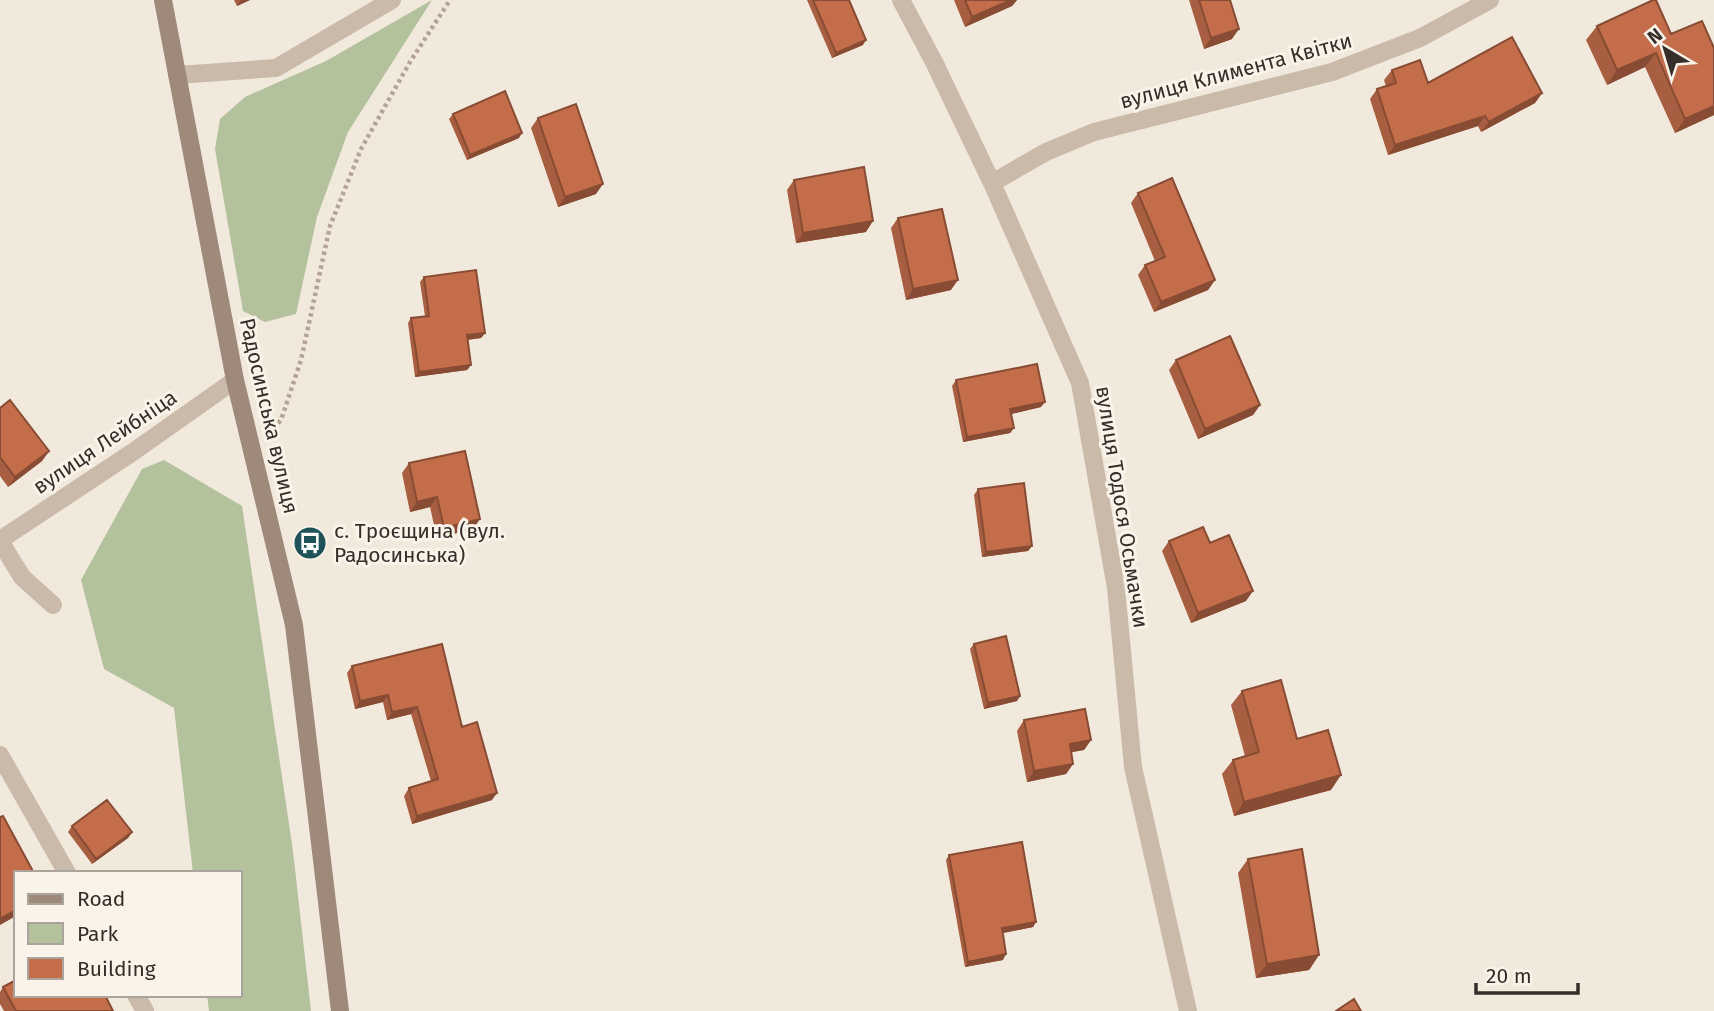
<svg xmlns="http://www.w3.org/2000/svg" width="1714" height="1011" font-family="'Fira Sans',sans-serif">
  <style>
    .green { fill: #b3c19d }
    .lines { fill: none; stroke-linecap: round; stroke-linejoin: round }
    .path { stroke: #b6a493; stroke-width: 4.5; stroke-dasharray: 3.5 3.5; stroke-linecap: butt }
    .lane { stroke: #cabaa9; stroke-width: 18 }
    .street { stroke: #cabaa9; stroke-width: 18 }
    .secondary { stroke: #9e897b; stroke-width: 18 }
    .wall { fill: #a85e40 }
    .shaded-wall { fill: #884c34 }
    .building { fill: #c36d4a; stroke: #884c34; stroke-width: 2 }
    .labels { text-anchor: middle; stroke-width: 6; stroke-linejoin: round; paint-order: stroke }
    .street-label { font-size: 21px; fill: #372e29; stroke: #f9f3ea }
    .poi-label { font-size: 21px; fill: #372e29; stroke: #f9f3ea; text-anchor: start }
  </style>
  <rect width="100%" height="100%" fill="#f2e9dd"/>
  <!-- green -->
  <path class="green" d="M 432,0 L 348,132 L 317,217 L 296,314 L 265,322 L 243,311 L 215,149 L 220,119 L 245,97 L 326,61 Z
    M 164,460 L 242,506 L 293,851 L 311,1011 L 209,1011 L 207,995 L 240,995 L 240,873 L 193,873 L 174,708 L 104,669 L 81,580 L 142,469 Z"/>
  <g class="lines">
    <!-- path -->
    <path class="path" d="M 273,428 L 281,420 L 301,360 L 330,226 L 361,149 L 410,62 L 450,0"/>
    <!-- lane -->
    <path class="lane" d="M 0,541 L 22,577 L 53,605
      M 0,755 L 67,873
      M 136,995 L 145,1011"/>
    <!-- street -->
    <path class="street" d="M 901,0 L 934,62 L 992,183 L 1080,383 L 1116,588 L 1133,767 L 1188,1011
      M 177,75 L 276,68 L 392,0
      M 992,183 L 1046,152 L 1094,132 L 1332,72 L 1420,38 L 1490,0
      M 0,540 L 133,452 L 235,380"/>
    <!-- secondary -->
    <path class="secondary" d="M 163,0 L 235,380 L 294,625 L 340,1011"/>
  </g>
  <!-- wall -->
  <path class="wall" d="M 234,0 L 250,0 L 237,6 Z
    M 807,0 L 849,0 L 863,45 L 832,58 Z
    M 954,0 L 1017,0 L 1012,6 L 965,27 Z
    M 1189,0 L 1230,0 L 1232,39 L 1204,49 Z
    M 1597,26 L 1671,34 L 1714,115 L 1675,133 L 1645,67 L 1607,85 L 1586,40 Z
    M 1392,70 L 1428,83 L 1542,93 L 1535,103 L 1481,132 L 1478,126 L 1388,155 L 1370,99 L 1377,89 L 1386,86 L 1384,80 Z
    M 453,114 L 519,138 L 467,160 L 449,119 Z
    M 538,118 L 596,194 L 558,207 L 531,128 Z
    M 794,180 L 866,232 L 796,243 L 787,190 Z
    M 1138,193 L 1215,280 L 1208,290 L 1154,312 L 1138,275 L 1145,265 L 1155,261 L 1131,203 Z
    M 898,218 L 951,290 L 906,300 L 891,228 Z
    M 424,277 L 485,333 L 481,338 L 468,340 L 471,365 L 467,370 L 415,377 L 408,323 L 411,318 L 425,316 L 420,282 Z
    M 1176,360 L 1260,405 L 1253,415 L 1198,439 L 1169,370 Z
    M 956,380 L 1041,407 L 1011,414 L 1014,428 L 1010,433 L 963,442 L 952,386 Z
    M 0,408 L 49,451 L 42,461 L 8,487 L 0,476 Z
    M 409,463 L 473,529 L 437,538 L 430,507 L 410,512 L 402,473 Z
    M 978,489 L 1032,546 L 1028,551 L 982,557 L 974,495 Z
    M 1169,541 L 1210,543 L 1246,601 L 1191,623 L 1162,551 Z
    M 974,644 L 1020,696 L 1017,701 L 984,709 L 970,649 Z
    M 352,666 L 462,727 L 492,800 L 412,824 L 404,796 L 409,788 L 431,781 L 411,714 L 387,720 L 383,702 L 355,709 L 347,673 Z
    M 1242,691 L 1297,739 L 1331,790 L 1234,816 L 1222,774 L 1233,760 L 1245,756 L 1231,705 Z
    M 1024,720 L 1091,740 L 1084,750 L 1071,752 L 1073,764 L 1066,774 L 1027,782 L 1017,731 Z
    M 72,826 L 132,832 L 128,838 L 92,864 L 68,832 Z
    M 949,855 L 1036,922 L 1033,927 L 1003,933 L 1003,960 L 965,967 L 946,860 Z
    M 1248,859 L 1319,955 L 1309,970 L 1256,978 L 1238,873 Z
    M 3,987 L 113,1011 L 4,1011 L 0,1004 L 0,992 Z"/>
  <!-- shaded-wall -->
  <path class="shaded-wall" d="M 241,0 L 250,0 L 237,6 Z
    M 1011,0 L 1017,0 L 1012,6 L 965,27 L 972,17 Z
    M 1239,29 L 1232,39 L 1204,49 L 1211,38 Z
    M 866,40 L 863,45 L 832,58 L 836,53 Z
    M 1656,53 L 1645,67 L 1607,85 L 1617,70 Z
    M 1542,93 L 1535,103 L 1481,132 L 1489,122 Z
    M 1714,106 L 1714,115 L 1675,133 L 1685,119 Z
    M 1485,116 L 1478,126 L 1388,155 L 1395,145 Z
    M 522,133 L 519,138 L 467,160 L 470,155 Z
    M 603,184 L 596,194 L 558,207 L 565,197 Z
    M 873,221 L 866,232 L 796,243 L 803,233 Z
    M 958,280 L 951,290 L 906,300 L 913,289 Z
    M 1215,280 L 1208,290 L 1154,312 L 1161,302 Z
    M 485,333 L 481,338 L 464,340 L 467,335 Z
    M 471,365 L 467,370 L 415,377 L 419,372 Z
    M 1045,402 L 1041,407 L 1007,415 L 1010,409 Z
    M 1260,405 L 1253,415 L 1198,439 L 1205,429 Z
    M 1014,428 L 1010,433 L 963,442 L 967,437 Z
    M 49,451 L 42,461 L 8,487 L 15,477 Z
    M 437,497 L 430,507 L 410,512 L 417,502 Z
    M 480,519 L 473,529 L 437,538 L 444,528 Z
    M 1032,546 L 1028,551 L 982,557 L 986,552 Z
    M 1253,591 L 1246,601 L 1191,623 L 1198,613 Z
    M 388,695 L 383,702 L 355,709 L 360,701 Z
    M 1020,696 L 1017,701 L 984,709 L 988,703 Z
    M 417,707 L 411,714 L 387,720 L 392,712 Z
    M 1091,740 L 1084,750 L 1062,754 L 1070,744 Z
    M 1073,764 L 1066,774 L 1027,782 L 1034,771 Z
    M 1341,775 L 1331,790 L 1234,816 L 1244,802 Z
    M 497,793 L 492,800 L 412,824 L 417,816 Z
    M 132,832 L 128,838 L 92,864 L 96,859 Z
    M 16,910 L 16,916 L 0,925 L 0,919 Z
    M 1036,922 L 1033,927 L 998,934 L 1002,928 Z
    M 1006,954 L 1003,960 L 965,967 L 968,962 Z
    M 1319,955 L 1309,970 L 1256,978 L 1267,964 Z"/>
  <!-- building -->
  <path class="building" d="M 813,0 L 849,0 L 866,40 L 836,53 Z
    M 965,0 L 1011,0 L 972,17 Z
    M 1199,0 L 1230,0 L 1239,29 L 1211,38 Z
    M 1653,0 L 1656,0 L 1671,34 L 1702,21 L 1714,48 L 1714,106 L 1685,119 L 1656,53 L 1617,70 L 1597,26 Z
    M 1512,37 L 1542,93 L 1489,122 L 1485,116 L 1395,145 L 1377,89 L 1396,83 L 1392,70 L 1420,60 L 1428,83 Z
    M 505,91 L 522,133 L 470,155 L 453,114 Z
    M 576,104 L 603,184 L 565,197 L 538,118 Z
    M 864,167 L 873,221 L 803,233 L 794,180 Z
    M 1172,178 L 1215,280 L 1161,302 L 1145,265 L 1165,257 L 1138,193 Z
    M 942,209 L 958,280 L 913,289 L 898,218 Z
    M 476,270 L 485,333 L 467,335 L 471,365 L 419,372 L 411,318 L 429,316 L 424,277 Z
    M 1230,336 L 1260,405 L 1205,429 L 1176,360 Z
    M 1037,364 L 1045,402 L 1010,409 L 1014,428 L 967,437 L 956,380 Z
    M 10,400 L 49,451 L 15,477 L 0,457 L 0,408 Z
    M 465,451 L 480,519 L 444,528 L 437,497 L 417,502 L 409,463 Z
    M 1024,483 L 1032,546 L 986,552 L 978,489 Z
    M 1203,527 L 1210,543 L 1229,535 L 1253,591 L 1198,613 L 1169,541 Z
    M 1006,636 L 1020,696 L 988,703 L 974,644 Z
    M 442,644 L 462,727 L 477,722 L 497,793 L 417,816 L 409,788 L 438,779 L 417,707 L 392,712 L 388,695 L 360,701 L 352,666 Z
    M 1281,680 L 1297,739 L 1328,730 L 1341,775 L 1244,802 L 1233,760 L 1259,752 L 1242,691 Z
    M 1085,709 L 1091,740 L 1070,744 L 1073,764 L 1034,771 L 1024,720 Z
    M 107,800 L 132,832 L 96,859 L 72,826 Z
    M 3,816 L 34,873 L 16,873 L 16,910 L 0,919 L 0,817 Z
    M 1022,842 L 1036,922 L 1002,928 L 1006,954 L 968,962 L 949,855 Z
    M 1302,849 L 1319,955 L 1267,964 L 1248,859 Z
    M 16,980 L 16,995 L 105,995 L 113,1011 L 16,1011 L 3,987 Z
    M 1354,999 L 1361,1011 L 1336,1011 Z"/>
  <!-- icons -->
  <defs>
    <symbol id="bus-disc" viewBox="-11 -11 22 22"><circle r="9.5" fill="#1f5258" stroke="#f9f3ea"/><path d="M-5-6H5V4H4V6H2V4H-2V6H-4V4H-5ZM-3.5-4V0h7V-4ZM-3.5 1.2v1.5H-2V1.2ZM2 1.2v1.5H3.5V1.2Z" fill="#fff"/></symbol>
  </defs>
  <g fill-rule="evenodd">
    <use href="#bus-disc" x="291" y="524" width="38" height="38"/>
  </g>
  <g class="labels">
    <!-- street labels -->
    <g class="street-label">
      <text transform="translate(1236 71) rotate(-15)" y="7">вулиця Климента Квітки</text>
      <text transform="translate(269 416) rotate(77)" y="7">Радосинська вулиця</text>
      <text transform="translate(105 442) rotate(-34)" y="7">вулиця Лейбніца</text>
      <text transform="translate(1122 507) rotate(81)" y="7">вулиця Тодося Осьмачки</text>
    </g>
    <!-- poi labels -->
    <g class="poi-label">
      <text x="334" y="538">с. Троєщина (вул.<tspan x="334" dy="24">Радосинська)</tspan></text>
    </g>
  </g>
  <!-- legend -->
  <rect x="14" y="871" width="228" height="126" fill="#f9f3ea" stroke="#aba49d" stroke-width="2"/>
  <rect x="28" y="894" width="35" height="10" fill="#9e897b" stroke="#aba49d" stroke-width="2"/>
  <text x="77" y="906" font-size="21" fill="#372e29">Road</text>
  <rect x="28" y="923" width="35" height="21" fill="#b3c19d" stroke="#aba49d" stroke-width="2"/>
  <text x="77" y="941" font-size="21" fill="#372e29">Park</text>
  <rect x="28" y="958" width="35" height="21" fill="#c36d4a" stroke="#aba49d" stroke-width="2"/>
  <text x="77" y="976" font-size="21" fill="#372e29">Building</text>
  <!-- north arrow -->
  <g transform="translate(1665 49) rotate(322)" stroke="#f9f3ea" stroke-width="5" paint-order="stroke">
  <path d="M0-5L12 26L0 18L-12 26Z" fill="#372e29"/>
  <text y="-10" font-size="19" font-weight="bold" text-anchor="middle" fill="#372e29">N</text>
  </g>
  <!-- scale -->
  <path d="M1476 983v10h102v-10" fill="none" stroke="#372e29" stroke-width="3.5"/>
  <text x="1486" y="983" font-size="21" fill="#372e29" stroke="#f9f3ea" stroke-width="5" paint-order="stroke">20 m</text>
</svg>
